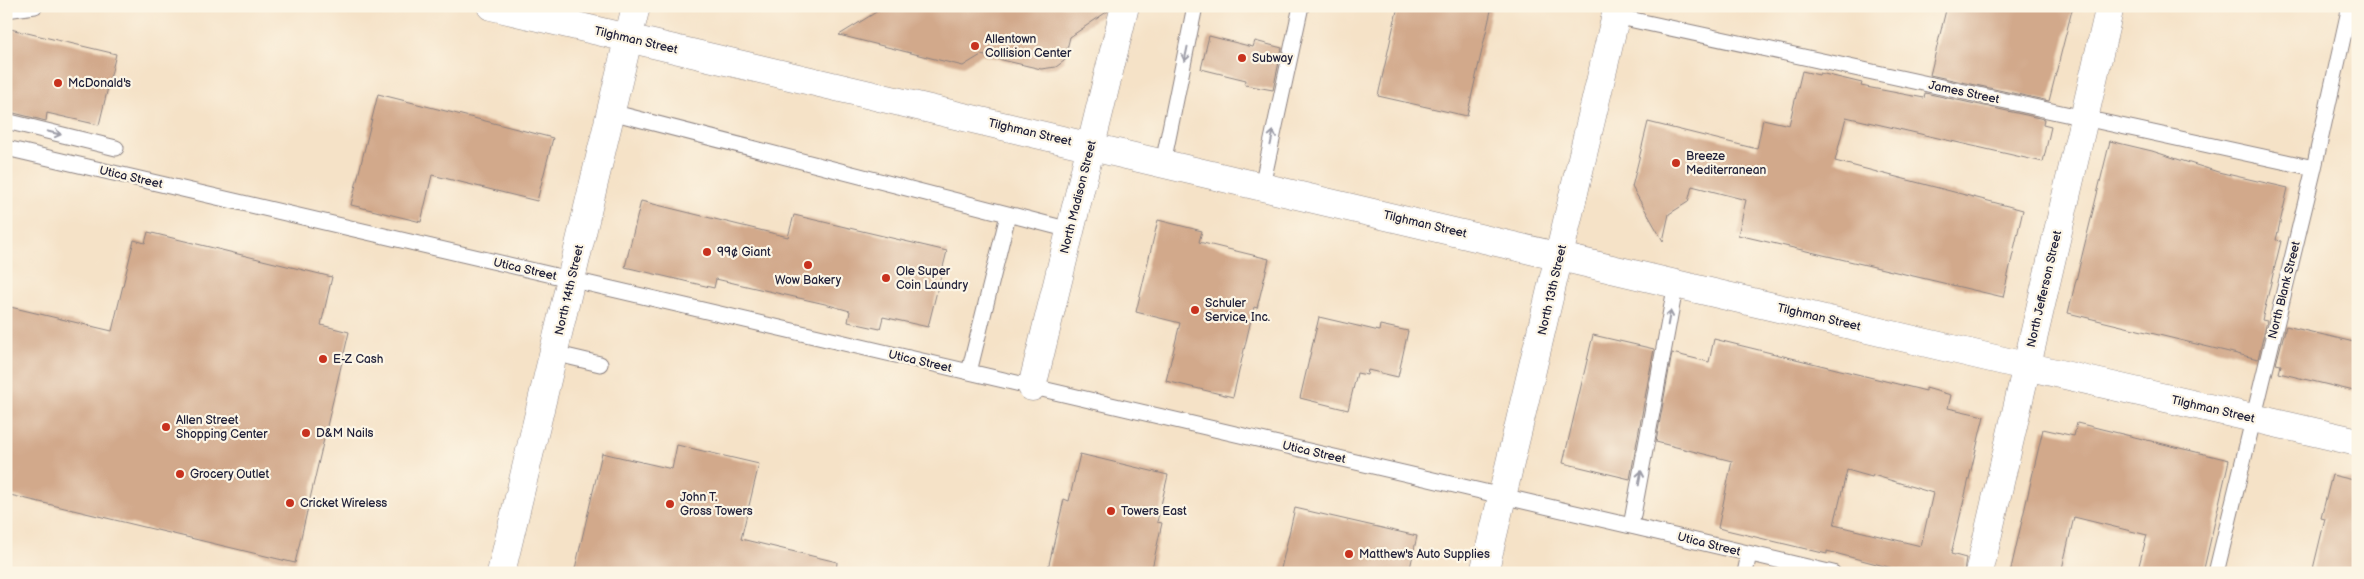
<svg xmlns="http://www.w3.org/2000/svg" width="2364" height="579" font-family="'Balsamiq Sans',sans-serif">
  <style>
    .building { fill: #d2a98b; fill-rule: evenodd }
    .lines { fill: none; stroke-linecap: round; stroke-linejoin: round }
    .service-casing { stroke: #8c8281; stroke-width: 17 }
    .minor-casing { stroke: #8c8281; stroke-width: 29 }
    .primary-casing { stroke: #8c8281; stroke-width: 29 }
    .service { stroke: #fff; stroke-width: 15 }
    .minor { stroke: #fff; stroke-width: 28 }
    .primary { stroke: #fff; stroke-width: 28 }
    .oneway { stroke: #9c9ca7 }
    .poi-dot { fill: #c8321e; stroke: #fcf5e5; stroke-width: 2 }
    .labels { text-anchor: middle; stroke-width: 4.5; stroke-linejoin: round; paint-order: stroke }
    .poi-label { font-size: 12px; fill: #22223b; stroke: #fcf5e5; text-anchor: start }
    .street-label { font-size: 12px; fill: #22223b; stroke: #fcf5e5 }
  </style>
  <rect width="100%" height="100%" fill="#fcf5e5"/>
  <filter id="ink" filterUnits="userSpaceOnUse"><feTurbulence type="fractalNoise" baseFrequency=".02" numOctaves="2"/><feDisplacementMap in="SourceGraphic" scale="10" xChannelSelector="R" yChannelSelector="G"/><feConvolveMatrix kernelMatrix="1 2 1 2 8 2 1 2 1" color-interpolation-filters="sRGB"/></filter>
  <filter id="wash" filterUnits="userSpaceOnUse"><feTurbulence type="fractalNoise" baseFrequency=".0096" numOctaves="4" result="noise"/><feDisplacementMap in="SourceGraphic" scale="20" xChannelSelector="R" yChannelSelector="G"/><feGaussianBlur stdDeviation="1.12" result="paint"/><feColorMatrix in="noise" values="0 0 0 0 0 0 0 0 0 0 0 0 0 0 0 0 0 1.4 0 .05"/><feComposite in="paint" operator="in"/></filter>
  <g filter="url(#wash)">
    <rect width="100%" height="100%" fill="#f5e2c7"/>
    <g id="blocks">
      <!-- building -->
      <path class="building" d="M 886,6 L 1109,6 L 1108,11 L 1070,37 L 1064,61 L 1056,67 L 1041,69 L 981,55 L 963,66 L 839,35 Z
        M 1398,6 L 1492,6 L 1467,116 L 1378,96 Z
        M 1947,6 L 2073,6 L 2049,101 L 1930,75 Z
        M 6,28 L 116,54 L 99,125 L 47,113 L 46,121 L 6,111 Z
        M 1209,36 L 1253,47 L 1255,41 L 1282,48 L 1273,90 L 1245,85 L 1246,80 L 1201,69 Z
        M 1802,71 L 1819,75 L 1820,73 L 1862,83 L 1861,86 L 1924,98 L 1925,93 L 2044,119 L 2043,125 L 2051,127 L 2043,162 L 1846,117 L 1835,161 L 2023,210 L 2003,297 L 1738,235 L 1746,200 L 1692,186 L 1688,202 L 1669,214 L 1663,241 L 1632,187 L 1648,122 L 1757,149 L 1763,119 L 1789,125 Z
        M 378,94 L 553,138 L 537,201 L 432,175 L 421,222 L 351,205 Z
        M 2110,141 L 2152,151 L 2218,172 L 2288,188 L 2276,240 L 2281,241 L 2262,320 L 2267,321 L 2258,359 L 2068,313 Z
        M 641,201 L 788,237 L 794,215 L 947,251 L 928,327 L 883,317 L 880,329 L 848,322 L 850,311 L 825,304 L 716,279 L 714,288 L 625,267 Z
        M 1158,220 L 1202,231 L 1199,242 L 1269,259 L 1257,308 L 1254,307 L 1233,397 L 1166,381 L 1180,323 L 1136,312 Z
        M 148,232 L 332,277 L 321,325 L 349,332 L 295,563 L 6,494 L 6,306 L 112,331 L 134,240 L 145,243 Z
        M 1319,317 L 1379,331 L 1380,325 L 1408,331 L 1398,377 L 1368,370 L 1367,375 L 1357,373 L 1348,410 L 1300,398 Z
        M 2286,326 L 2358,343 L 2358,392 L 2279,373 L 2281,365 L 2276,364 Z
        M 1593,335 L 1654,349 L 1630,479 L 1563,463 Z
        M 1714,339 L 1926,391 L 1926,388 L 1951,395 L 1948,408 L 1984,416 L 1951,554 L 1966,558 L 1964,573 L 1911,573 L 1827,551 L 1827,554 L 1718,528 L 1732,461 L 1656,442 L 1672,353 L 1709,362 ZM 1847,470 L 1872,477 L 1873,475 L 1933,493 L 1921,546 L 1834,525 Z
        M 2077,423 L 2229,460 L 2203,573 L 2137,573 L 2147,535 L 2074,517 L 2061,573 L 2010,573 L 2043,429 L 2074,436 Z
        M 677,445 L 759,464 L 741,539 L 837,562 L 836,573 L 574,573 L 602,453 L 672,469 Z
        M 1080,454 L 1168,475 L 1157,522 L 1162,523 L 1151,573 L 1047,573 L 1064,499 L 1069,501 Z
        M 2332,475 L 2358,481 L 2358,573 L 2312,573 L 2325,519 L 2321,518 Z
        M 1295,508 L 1417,536 L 1409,573 L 1280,573 Z"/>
    </g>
  </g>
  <g filter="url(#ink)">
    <use href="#blocks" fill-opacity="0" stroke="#8c8281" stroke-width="1"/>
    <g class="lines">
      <defs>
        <path id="service" d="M 6,10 L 35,6
          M 1615,16 L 2314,168
          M 611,112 L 1070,230
          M 6,121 L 116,148
          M 6,148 L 1833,573
          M 1163,163 L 1195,6
          M 1262,186 L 1301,6
          M 553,353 L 600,364
          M 969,372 L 1008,215
          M 1631,526 L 1676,283
          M 1745,573 L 1749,554
          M 2216,573 L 2314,168 L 2350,6"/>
        <path id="minor" d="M 1032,387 L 1125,6
          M 501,573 L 636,6
          M 1484,573 L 1618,6
          M 1979,573 L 2110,6"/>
        <path id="primary" d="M 491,6 L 2025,366 L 2358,442"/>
      </defs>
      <!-- service casing -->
      <use href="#service" class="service-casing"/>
      <!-- minor casing -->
      <use href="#minor" class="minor-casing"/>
      <!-- primary casing -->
      <use href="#primary" class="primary-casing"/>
      <!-- service -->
      <use href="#service" class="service"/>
      <!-- minor -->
      <use href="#minor" class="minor"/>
      <!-- primary -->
      <use href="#primary" class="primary"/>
    </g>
    <!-- one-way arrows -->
    <defs><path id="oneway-shaft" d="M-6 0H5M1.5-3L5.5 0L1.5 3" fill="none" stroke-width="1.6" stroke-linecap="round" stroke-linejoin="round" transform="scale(1.25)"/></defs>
    <g class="oneway">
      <use href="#oneway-shaft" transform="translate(1186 54) rotate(102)"/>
      <use href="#oneway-shaft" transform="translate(54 133) rotate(14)"/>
      <use href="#oneway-shaft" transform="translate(1272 138) rotate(-78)"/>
      <use href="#oneway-shaft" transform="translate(1669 318) rotate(-80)"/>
      <use href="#oneway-shaft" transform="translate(1640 478) rotate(-80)"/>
    </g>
  </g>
  <!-- markers -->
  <g class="poi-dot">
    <circle cx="975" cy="46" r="5"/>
    <circle cx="1242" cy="58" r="5"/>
    <circle cx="58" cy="83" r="5"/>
    <circle cx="1676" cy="163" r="5"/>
    <circle cx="707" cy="252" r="5"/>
    <circle cx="808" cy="265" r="5"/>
    <circle cx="886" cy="278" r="5"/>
    <circle cx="1195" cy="310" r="5"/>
    <circle cx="323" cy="359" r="5"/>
    <circle cx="166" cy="427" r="5"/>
    <circle cx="306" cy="433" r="5"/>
    <circle cx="180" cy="474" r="5"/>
    <circle cx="290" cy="503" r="5"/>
    <circle cx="670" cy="504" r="5"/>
    <circle cx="1111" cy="511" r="5"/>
    <circle cx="1349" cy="554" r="5"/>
  </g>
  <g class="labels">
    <!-- poi labels -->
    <g class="poi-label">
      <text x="985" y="43">Allentown<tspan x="985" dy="14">Collision Center</tspan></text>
      <text x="1252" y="62">Subway</text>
      <text x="68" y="87">McDonald's</text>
      <text x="1686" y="160">Breeze<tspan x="1686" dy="14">Mediterranean</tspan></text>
      <text x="717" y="256">99¢ Giant</text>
      <text x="896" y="275">Ole Super<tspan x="896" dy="14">Coin Laundry</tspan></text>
      <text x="808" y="284" text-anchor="middle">Wow Bakery</text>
      <text x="1205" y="307">Schuler<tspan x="1205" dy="14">Service, Inc.</tspan></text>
      <text x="333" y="363">E-Z Cash</text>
      <text x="176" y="424">Allen Street<tspan x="176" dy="14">Shopping Center</tspan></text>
      <text x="316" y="437">D&amp;M Nails</text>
      <text x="190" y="478">Grocery Outlet</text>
      <text x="680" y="501">John T.<tspan x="680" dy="14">Gross Towers</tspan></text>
      <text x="300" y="507">Cricket Wireless</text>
      <text x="1121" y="515">Towers East</text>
      <text x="1359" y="558">Matthew's Auto Supplies</text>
    </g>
    <!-- street labels -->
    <g class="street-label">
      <text transform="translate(636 40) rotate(13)" y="4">Tilghman Street</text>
      <text transform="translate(1964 92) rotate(12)" y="4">James Street</text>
      <text transform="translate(1030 132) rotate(13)" y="4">Tilghman Street</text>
      <text transform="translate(131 177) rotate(13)" y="4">Utica Street</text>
      <text transform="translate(1078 197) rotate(-76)" y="4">North Madison Street</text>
      <text transform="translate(1425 224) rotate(13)" y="4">Tilghman Street</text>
      <text transform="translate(525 269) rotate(13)" y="4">Utica Street</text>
      <text transform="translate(2044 289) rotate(-77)" y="4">North Jefferson Street</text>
      <text transform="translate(569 290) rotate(-77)" y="4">North 14th Street</text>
      <text transform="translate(1552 290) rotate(-77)" y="4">North 13th Street</text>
      <text transform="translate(2284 290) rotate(-76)" y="4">North Blank Street</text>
      <text transform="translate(1819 317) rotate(13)" y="4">Tilghman Street</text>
      <text transform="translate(920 361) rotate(13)" y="4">Utica Street</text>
      <text transform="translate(2213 409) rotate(13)" y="4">Tilghman Street</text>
      <text transform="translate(1314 452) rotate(13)" y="4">Utica Street</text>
      <text transform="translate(1709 544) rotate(14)" y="4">Utica Street</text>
    </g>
  </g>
  <!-- margin -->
  <rect width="2364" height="579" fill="none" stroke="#fcf5e5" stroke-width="25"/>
</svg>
